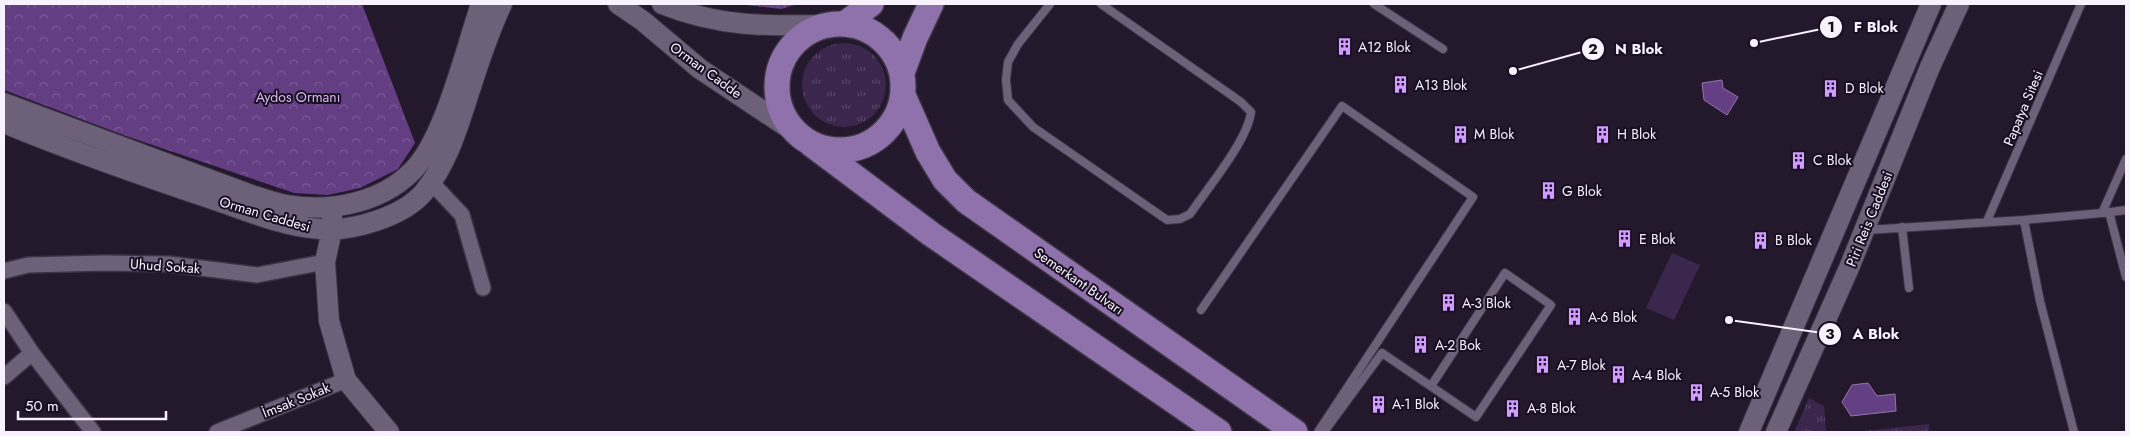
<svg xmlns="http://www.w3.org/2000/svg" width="2130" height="436" font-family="Jost,sans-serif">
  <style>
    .grass { fill: url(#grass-tufts) }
    .forest { fill: url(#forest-crowns) }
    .pitch { fill: #3b274d }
    .water { fill: #643f83; stroke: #9075a8 }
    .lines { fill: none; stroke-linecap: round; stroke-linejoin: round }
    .service-casing { stroke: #3b3443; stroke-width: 10 }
    .minor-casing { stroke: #3b3443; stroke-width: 18 }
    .tertiary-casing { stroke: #3b3443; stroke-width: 22 }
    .primary-casing { stroke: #3b3443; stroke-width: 28 }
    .service { stroke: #6d617a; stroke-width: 8 }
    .minor { stroke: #6d617a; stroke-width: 15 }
    .tertiary { stroke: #6d617a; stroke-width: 20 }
    .primary { stroke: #8f71ab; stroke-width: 25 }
    .labels { text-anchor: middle; stroke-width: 4; stroke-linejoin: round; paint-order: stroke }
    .poi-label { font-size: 14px; fill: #f8f2fe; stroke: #190f22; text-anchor: start }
    .street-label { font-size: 14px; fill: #f8f2fe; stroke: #190f22 }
    .park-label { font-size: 14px; fill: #d6b9f3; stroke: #190f22 }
    .leader { fill: none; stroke: #f8f2fe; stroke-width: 2 }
    .callout-dot { fill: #f8f2fe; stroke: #190f22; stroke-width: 2 }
    .mark-label { font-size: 15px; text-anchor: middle; font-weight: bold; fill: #111 }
    .callout-label { font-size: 15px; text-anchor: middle; font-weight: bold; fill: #f8f2fe; stroke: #190f22; stroke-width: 4; stroke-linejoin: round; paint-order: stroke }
  </style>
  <defs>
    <pattern id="grass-tufts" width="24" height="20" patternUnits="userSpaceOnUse" patternTransform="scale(1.25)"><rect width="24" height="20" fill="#3b274d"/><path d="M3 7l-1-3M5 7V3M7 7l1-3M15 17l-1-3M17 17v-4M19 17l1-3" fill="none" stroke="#584768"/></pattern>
    <pattern id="forest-crowns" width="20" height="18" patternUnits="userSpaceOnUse" patternTransform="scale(1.25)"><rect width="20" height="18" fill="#633e82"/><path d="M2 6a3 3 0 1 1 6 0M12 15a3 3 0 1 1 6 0" fill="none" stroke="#7a5a95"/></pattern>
  </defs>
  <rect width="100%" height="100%" fill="#23182c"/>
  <!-- grass -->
  <path class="grass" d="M802 85a42 42 0 1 1 84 0a42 42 0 1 1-84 0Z
    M 1809,398 L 1824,406 L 1826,432 L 1794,432 Z
    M 1929,424 L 1929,432 L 1854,432 Z"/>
  <!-- forest -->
  <path class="forest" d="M 4,4 L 362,4 L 415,143 L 398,169 L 360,188 L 328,195 L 294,193 L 126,136 L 4,90 Z
    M 737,4 L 798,4 L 781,9 Z"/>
  <!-- pitch -->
  <path class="pitch" d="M 1672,253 L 1700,265 L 1674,320 L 1646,308 Z"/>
  <!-- water -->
  <path class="water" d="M 1722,80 L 1723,88 L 1738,97 L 1727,115 L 1704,100 L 1702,83 Z
    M 1868,383 L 1877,396 L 1895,394 L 1896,411 L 1851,416 L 1842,402 L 1852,385 Z"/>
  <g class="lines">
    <defs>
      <path id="service" d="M 1050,4 L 1018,44 L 1008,62 L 1006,80 L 1008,100 L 1033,127 L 1167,220 L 1180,219 L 1190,214 C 1207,189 1248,140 1251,112 L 1241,102 L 1101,4
        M 1374,4 L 1443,49
        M 2109,212 L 2126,277
        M 2103,213 L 2126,210
        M 2024,220 L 2102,213 L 2126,159
        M 1987,221 L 2081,4
        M 1902,227 L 1909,288
        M 1867,230 L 2024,220 L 2040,301 L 2074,432
        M 1201,310 L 1342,106 L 1473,197 L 1318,432
        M 1324,432 L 1382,353 L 1476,417 L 1551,305 L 1505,273 L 1431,386"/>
      <path id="minor" d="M 431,182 L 462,215 L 483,288
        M 4,271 L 28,265 L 104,263 L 169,264 L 257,275 L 325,262
        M 4,311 L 32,353 L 93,432
        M 4,377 L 32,353
        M 217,432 L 346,380"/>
      <path id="tertiary" d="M 618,4 L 643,21 L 700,69 L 796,133
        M 662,4 C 719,27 766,26 826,25
        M 4,103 L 254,196 C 265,199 276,203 287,205 C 332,213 386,202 417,166 C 446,132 466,48 481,4
        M 4,123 C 74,152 146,177 218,201 C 250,212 285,227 320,229 C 351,232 403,217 424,192 C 447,164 457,130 468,96 C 478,65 488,33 502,4
        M 332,216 L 332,230 L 325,262 L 329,321 L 346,380 L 389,432
        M 1749,432 L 1931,4
        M 1776,432 L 1849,268 L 1930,67 L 1959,4"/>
      <path id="primary" d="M 846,23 L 871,4
        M777 87a63 63 0 1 1 126 0a63 63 0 1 1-126 0Z
        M 902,73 L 915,38 L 931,4
        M 903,95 L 928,152 L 945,180 L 966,201 L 1295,432
        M 811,144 L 931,234 L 1219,432"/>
    </defs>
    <!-- service casing -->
    <use href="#service" class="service-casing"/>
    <!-- minor casing -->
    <use href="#minor" class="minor-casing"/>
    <!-- tertiary casing -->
    <use href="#tertiary" class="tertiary-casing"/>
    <!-- primary casing -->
    <use href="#primary" class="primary-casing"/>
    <!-- service -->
    <use href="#service" class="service"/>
    <!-- minor -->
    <use href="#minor" class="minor"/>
    <!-- tertiary -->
    <use href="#tertiary" class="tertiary"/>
    <!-- primary -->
    <use href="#primary" class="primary"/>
  </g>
  <!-- icons -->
  <defs>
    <symbol id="building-bare" viewBox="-9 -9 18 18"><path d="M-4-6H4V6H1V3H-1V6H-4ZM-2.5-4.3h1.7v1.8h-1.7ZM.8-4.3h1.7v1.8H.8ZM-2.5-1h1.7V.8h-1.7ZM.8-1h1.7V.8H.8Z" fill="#d09dff" stroke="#190f22" stroke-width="2.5" paint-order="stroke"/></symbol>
  </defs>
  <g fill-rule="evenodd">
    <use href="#building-bare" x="1332" y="34" width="25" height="25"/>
    <use href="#building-bare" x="1388" y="72" width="25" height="25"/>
    <use href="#building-bare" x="1818" y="76" width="25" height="25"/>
    <use href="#building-bare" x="1448" y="122" width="25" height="25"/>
    <use href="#building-bare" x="1590" y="122" width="25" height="25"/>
    <use href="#building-bare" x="1786" y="148" width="25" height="25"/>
    <use href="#building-bare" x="1536" y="178" width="25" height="25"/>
    <use href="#building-bare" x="1612" y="226" width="25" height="25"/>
    <use href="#building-bare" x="1748" y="228" width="25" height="25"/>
    <use href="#building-bare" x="1436" y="290" width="25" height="25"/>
    <use href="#building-bare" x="1562" y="304" width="25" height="25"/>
    <use href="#building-bare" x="1408" y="332" width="25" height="25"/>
    <use href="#building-bare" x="1530" y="352" width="25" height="25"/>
    <use href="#building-bare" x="1606" y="362" width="25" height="25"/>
    <use href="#building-bare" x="1684" y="380" width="25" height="25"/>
    <use href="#building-bare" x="1366" y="392" width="25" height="25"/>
    <use href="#building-bare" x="1500" y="396" width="25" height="25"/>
  </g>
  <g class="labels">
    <!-- poi labels -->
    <g class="poi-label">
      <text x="1358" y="52">A12 Blok</text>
      <text x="1415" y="90">A13 Blok</text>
      <text x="1845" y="93">D Blok</text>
      <text x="1474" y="139">M Blok</text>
      <text x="1617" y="139">H Blok</text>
      <text x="1813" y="165">C Blok</text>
      <text x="1562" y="196">G Blok</text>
      <text x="1639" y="244">E Blok</text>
      <text x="1775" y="245">B Blok</text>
      <text x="1462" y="308">A-3 Blok</text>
      <text x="1588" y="322">A-6 Blok</text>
      <text x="1435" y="350">A-2 Bok</text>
      <text x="1557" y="370">A-7 Blok</text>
      <text x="1632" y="380">A-4 Blok</text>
      <text x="1710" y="397">A-5 Blok</text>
      <text x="1392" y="409">A-1 Blok</text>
      <text x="1527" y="413">A-8 Blok</text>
    </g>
    <!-- street labels -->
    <g class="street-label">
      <text transform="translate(706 70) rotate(36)" y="5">Orman Cadde</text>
      <text transform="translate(2023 108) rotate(-67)" y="5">Papatya Sitesi</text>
      <text transform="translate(265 214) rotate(16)" y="5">Orman Caddesi</text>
      <text transform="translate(1869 219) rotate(-68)" y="5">Piri Reis Caddesi</text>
      <text transform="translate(165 266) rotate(4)" y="5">Uhud Sokak</text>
      <text transform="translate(1079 281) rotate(35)" y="5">Semerkant Bulvarı</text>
      <text transform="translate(296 400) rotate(-22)" y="5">İmsak Sokak</text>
    </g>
    <!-- park labels -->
    <g class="park-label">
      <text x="298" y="102">Aydos Ormanı</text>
    </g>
  </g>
  <!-- callouts -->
  <path class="leader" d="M1754 43L1831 27M1513 71L1593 49M1729 320L1830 334"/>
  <g class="callout-dot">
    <circle cx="1754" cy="43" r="5"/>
    <circle cx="1513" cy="71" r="5"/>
    <circle cx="1729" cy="320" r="5"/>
    <circle cx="1831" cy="27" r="12"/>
    <circle cx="1593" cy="49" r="12"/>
    <circle cx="1830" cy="334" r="12"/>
  </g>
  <g class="mark-label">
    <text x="1831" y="32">1</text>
    <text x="1593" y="54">2</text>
    <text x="1830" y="339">3</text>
  </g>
  <g class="callout-label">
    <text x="1876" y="32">F Blok</text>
    <text x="1639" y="54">N Blok</text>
    <text x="1876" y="339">A Blok</text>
  </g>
  <!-- border -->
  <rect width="2130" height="436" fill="none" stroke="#f8f2fe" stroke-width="10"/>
  <!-- scale -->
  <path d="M18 411v8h148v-8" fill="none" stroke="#f8f2fe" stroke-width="2.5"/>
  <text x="25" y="411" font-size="15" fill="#f8f2fe" stroke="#190f22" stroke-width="4" paint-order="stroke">50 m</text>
</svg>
